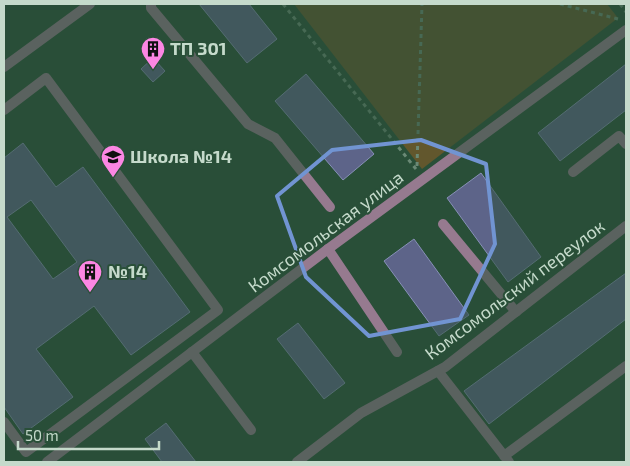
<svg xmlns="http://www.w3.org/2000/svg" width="630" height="466" font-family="'Exo 2',sans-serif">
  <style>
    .green { fill: #62572d }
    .building { fill: #5d6489; stroke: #8790b7; fill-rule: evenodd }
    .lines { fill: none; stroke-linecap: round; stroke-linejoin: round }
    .path { stroke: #6a8975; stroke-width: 3; stroke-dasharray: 4 4; stroke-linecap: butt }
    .lane { stroke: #967a8f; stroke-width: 10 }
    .street { stroke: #967a8f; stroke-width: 10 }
    .marked { fill: none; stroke: #7194d2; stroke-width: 4; stroke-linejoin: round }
    .labels { text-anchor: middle; stroke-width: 4; stroke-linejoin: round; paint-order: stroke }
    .poi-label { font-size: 18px; font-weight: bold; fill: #c5dacb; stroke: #294f38; text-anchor: start }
    .street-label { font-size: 18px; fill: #c5dacb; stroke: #294f38 }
  </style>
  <rect width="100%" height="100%" fill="#294f38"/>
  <!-- green -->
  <path class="green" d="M 294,4 L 607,4 L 618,18 L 422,169 Z"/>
  <!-- building -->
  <path class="building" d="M 199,4 L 249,4 L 277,39 L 247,63 Z
    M 153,58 L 165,71 L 153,82 L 141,69 Z
    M 626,64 L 626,110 L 560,161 L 538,133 Z
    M 306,74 L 374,154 L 343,180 L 275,101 Z
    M 23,143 L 56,187 L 83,167 L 190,312 L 131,355 L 94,306 L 36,349 L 73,397 L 23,434 L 4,407 L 4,158 ZM 31,200 L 77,262 L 53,279 L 7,217 Z
    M 481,173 L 541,257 L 508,282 L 447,198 Z
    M 414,239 L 469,315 L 439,336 L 384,261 Z
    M 626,273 L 626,319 L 489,424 L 464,391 Z
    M 298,323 L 345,383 L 324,399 L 277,339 Z
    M 166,423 L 196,462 L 162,462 L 145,439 Z"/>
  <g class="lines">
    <!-- path -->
    <path class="path" d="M 283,4 L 416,169
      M 560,4 L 618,19
      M 620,4 L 626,12
      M 417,166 L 422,4"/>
    <!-- lane -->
    <path class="lane" d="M 151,4 L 151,8 L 248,124 L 275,138 L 330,207
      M 4,110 L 46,78 L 218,310 L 26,452 L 4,422
      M 573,172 L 619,136 L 626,144
      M 443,224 L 516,312
      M 328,249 L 397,352
      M 192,352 L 251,430
      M 438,371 L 509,462
      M 504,456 L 626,366"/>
    <!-- street -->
    <path class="street" d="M 4,67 L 90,4
      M 47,462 L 328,249 L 626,30
      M 297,462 L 361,413 L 445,367 L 626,226"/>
  </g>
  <!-- marked area -->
  <path d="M0 0H630V466H0ZM 421,140 L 486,164 L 495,244 L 460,319 L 369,336 L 306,277 L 277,196 L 332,150 Z" fill="#294f38" fill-opacity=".55" fill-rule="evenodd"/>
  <path class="marked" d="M 421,140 L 486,164 L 495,244 L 460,319 L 369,336 L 306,277 L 277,196 L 332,150 Z"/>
  <!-- icons -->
  <defs>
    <symbol id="building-pin" viewBox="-11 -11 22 30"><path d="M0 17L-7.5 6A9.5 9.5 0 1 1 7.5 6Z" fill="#fc86e3" stroke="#294f38"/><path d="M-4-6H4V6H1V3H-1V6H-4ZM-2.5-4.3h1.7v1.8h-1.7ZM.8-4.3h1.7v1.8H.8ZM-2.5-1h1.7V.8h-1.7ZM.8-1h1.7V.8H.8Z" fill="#111"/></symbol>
    <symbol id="school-pin" viewBox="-11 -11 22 30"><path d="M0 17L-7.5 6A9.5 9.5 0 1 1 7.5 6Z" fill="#fc86e3" stroke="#294f38"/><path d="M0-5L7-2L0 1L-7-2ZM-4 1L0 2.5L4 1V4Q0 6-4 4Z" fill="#111"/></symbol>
  </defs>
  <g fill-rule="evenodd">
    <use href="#building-pin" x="139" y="35" width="28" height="38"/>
    <use href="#school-pin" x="99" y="143" width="28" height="38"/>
    <use href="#building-pin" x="76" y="258" width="28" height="38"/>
  </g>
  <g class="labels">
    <!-- poi labels -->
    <g class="poi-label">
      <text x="170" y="55">ТП 301</text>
      <text x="130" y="163">Школа №14</text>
      <text x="108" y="278">№14</text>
    </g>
    <!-- street labels -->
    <g class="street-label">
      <text transform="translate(326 232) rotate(-37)" y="6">Комсомольская улица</text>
      <text transform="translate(515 290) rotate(-37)" y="6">Комсомольский переулок</text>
    </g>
  </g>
  <!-- border -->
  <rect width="630" height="466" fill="none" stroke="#c5dacb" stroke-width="10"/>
  <!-- scale -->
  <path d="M18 441v8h141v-8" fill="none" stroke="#c5dacb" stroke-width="2.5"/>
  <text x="25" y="441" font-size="15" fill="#c5dacb" stroke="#294f38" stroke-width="4" paint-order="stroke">50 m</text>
</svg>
